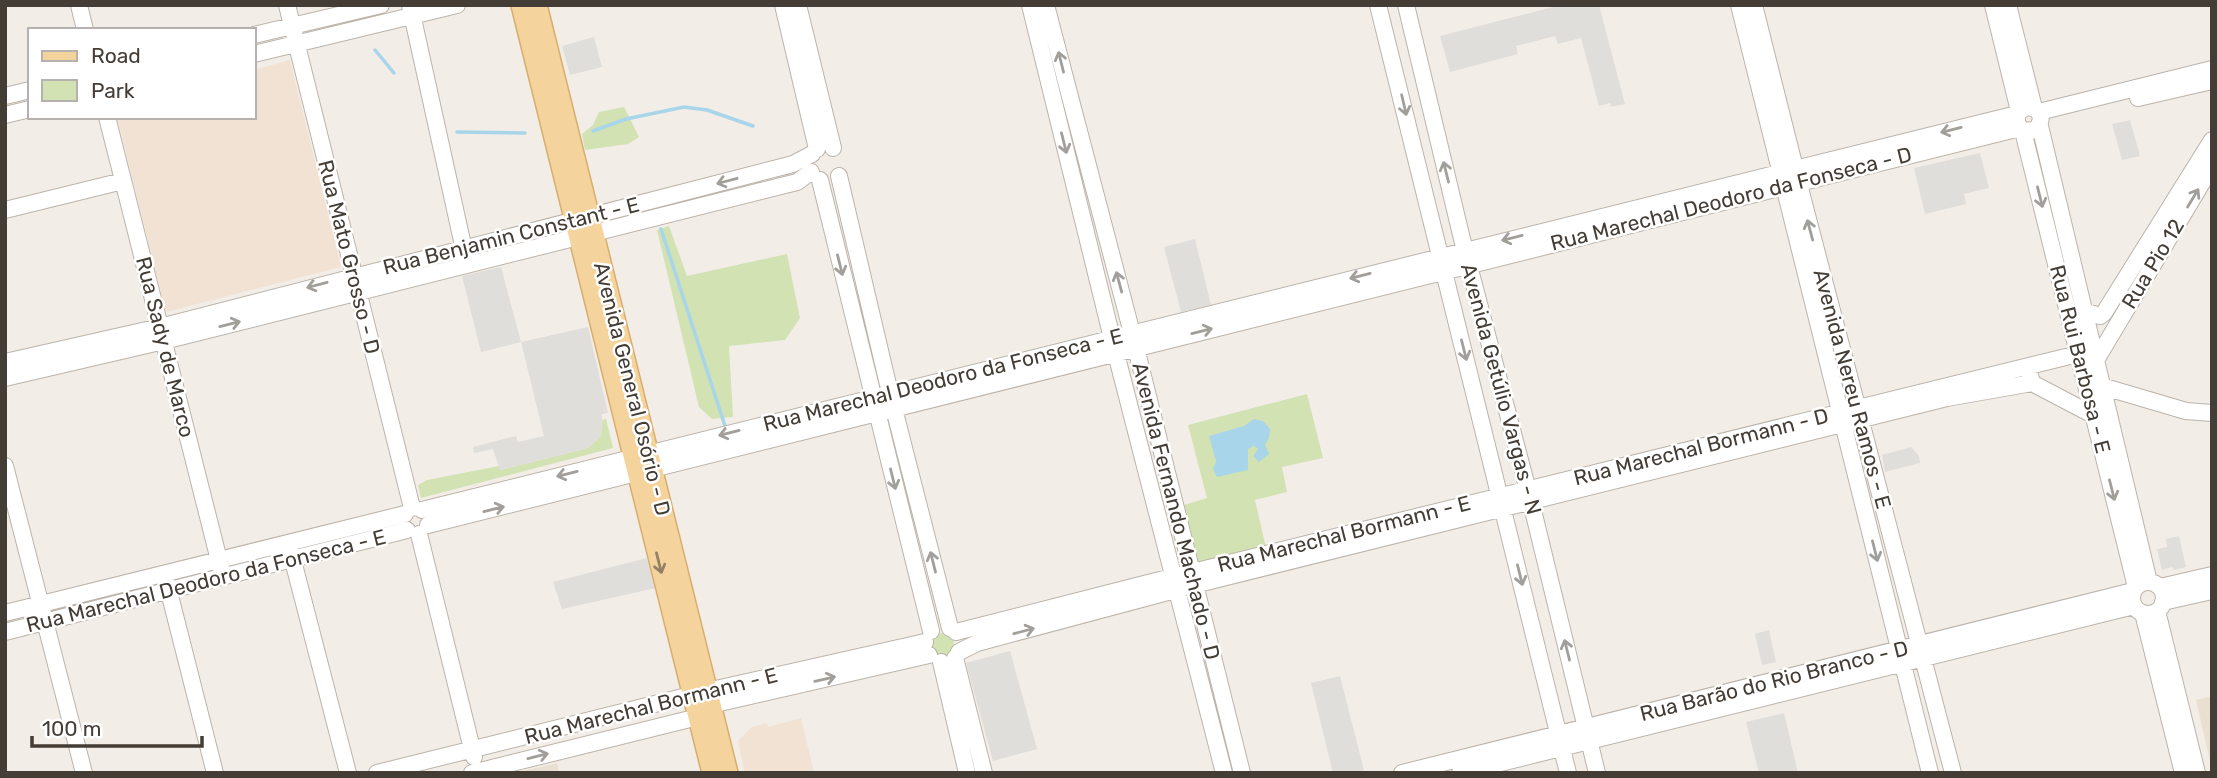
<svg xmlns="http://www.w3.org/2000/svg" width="2217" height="778" font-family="Rubik,sans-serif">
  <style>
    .commercial { fill: #f2e2d3 }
    .education { fill: #eae0d2 }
    .green { fill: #d2e2b3 }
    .parking { fill: #e0dedb }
    .water { fill: #a8d5e9 }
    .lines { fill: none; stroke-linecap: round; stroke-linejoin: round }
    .stream { stroke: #a8d5e9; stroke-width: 3.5 }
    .minor-casing { stroke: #bcb4aa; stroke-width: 18 }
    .major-casing { stroke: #d8ae6e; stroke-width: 22 }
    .minor { stroke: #fff; stroke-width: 16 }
    .major { stroke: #f5d39c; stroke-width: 19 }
    .oneway { stroke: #a29e9a }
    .oneway2 { stroke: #948064 }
    .labels { text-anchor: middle; stroke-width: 5; stroke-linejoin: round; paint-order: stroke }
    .street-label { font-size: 21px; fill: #443d36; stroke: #fff }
  </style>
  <rect width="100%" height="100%" fill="#f2ede7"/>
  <!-- commercial -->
  <path class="commercial" d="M 290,60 L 341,267 L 166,312 L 117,117 L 254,117 L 254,70 Z
    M 801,718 L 814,773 L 745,773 L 738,741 L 752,727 L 767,723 L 768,727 Z"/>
  <!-- education -->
  <path class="education" d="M 2212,696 L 2212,770 L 2196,700 Z
    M 557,763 L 559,773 L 523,773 L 523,771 Z"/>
  <!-- green -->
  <path class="green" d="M 624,107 L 639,137 L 628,144 L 585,150 L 582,134 L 593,125 L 599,112 Z
    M 669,226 L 687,276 L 787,254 L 800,318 L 785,340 L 729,346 L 733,417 L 712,419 L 699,407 L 657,230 Z
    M 1307,394 L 1323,458 L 1282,467 L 1287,492 L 1255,500 L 1266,548 L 1199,564 L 1184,505 L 1207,498 L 1188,425 Z
    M 606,419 L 613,448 L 421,498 L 418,485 L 427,480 L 499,466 L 500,470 L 588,448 L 601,436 L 602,420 Z
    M932 644a11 11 0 1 1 22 0a11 11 0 1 1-22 0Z"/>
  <!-- parking -->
  <path class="parking" d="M 1561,5 L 1599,5 L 1625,104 L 1611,107 L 1610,103 L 1599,106 L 1581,38 L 1558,44 L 1555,36 L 1516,46 L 1518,54 L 1450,72 L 1440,36 Z
    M 594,37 L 602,67 L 570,75 L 562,46 Z
    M 2130,120 L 2140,156 L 2122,160 L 2112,124 Z
    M 1980,153 L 1989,188 L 1964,194 L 1966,204 L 1925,214 L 1914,168 Z
    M 1195,239 L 1211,305 L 1181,312 L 1164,247 Z
    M 501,267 L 521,342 L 588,327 L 608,413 L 602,414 L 601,436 L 588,448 L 500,470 L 493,449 L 474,453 L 473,447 L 516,436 L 518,442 L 544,436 L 521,342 L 481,352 L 462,276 Z
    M 1911,447 L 1919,456 L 1920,463 L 1885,472 L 1882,455 Z
    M 2179,536 L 2186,567 L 2174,570 L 2172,567 L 2162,570 L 2157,549 L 2167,547 L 2166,539 Z
    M 647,558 L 656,588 L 562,609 L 553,582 Z
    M 1769,630 L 1776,662 L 1762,665 L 1755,634 Z
    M 1010,651 L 1037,749 L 993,761 L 966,663 Z
    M 1340,676 L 1364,770 L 1352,773 L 1333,773 L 1311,683 Z
    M 1784,713 L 1798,773 L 1759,773 L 1746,722 Z"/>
  <!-- water -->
  <path class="water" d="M 1254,419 L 1263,421 L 1270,429 L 1269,438 L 1265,445 L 1269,454 L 1259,462 L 1253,456 L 1258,449 L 1254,446 L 1248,449 L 1248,470 L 1217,477 L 1213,469 L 1216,461 L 1209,436 L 1244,426 Z"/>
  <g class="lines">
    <!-- stream -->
    <path class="stream" d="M 375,50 L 394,73
      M 593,131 L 626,119 L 684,107 L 707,110 L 753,126
      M 457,132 L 525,133
      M 661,229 L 725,426"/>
    <defs>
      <path id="minor" d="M 79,5 L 85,30
        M 287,5 L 412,508
        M 410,5 L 466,259
        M 783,5 L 817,149
        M 798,5 L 833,148
        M 1030,5 L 1112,338 L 1224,773
        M 1046,5 L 1139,360 L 1242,773
        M 1378,5 L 1568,773
        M 1406,5 L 1462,239 L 1531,502 L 1597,773
        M 1739,5 L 1930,773
        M 1754,5 L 1802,196 L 1953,773
        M 1993,5 L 2019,111
        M 2008,5 L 2034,108
        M 254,35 L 381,5
        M 254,54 L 457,5
        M 5,96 L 30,90
        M 2138,98 L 2212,81
        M 2039,112 L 2212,69
        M 5,115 L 30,109
        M 107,117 L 223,576
        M 2040,126 L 2149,582
        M 2023,131 L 2136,587
        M 839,176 L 890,393 L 950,628
        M 820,180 L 931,631
        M 5,210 L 123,181
        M 2083,311 L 2100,316 L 2104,313 L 2212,140
        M 5,362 L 160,327 L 793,164 L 812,154
        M 2095,362 L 2212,166
        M 2030,375 L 2032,383 L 2093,415
        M 5,378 L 164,341 L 797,182 L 811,172
        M 2101,386 L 2186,411 L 2212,413
        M 5,466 L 84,773
        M 422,510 L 2017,114 L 2024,108 C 2040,105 2046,119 2035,130 L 2023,131 L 2017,124 L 2017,114
        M 428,525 L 2020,128
        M 419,534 L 474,757
        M 290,549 L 348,773
        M 166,580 L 215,773
        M2132 598a16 16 0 1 1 32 0a16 16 0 1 1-32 0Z
        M 2160,587 L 2212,575
        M 2163,602 L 2212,591
        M 2157,611 L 2197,773
        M 5,613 L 405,514
        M 2143,613 L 2183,773
        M 5,632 L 407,530
        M 956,632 L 1156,581 L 2078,354
        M 959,652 L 977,643 L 1194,585 L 1947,398 L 2032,383
        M 955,658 L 984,773
        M 941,662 L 967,773
        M 377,773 L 707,691 L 925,642
        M 472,773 L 698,717 L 711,705 L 929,655
        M 1402,773 L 2133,591
        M 1460,773 L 2134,606"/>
      <path id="major" d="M 521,5 L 712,773
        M 537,5 L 728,773"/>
    </defs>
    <!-- minor casing -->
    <use href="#minor" class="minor-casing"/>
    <!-- major casing -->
    <use href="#major" class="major-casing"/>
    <!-- minor -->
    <use href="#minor" class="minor"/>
    <!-- major -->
    <use href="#major" class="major"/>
  </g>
  <!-- one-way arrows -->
  <defs><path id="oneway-shaft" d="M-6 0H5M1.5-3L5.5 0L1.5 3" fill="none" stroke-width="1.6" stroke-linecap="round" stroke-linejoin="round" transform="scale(1.75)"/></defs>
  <g class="oneway">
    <use href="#oneway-shaft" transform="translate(1061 62) rotate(-104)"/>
    <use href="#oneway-shaft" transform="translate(1404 105) rotate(77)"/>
    <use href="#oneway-shaft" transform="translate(1951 130) rotate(166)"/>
    <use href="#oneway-shaft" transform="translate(1064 143) rotate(76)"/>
    <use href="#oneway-shaft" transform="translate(1446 172) rotate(-104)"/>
    <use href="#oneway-shaft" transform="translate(727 181) rotate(165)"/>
    <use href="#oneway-shaft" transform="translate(2040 197) rotate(76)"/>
    <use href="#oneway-shaft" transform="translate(2193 198) rotate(-59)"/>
    <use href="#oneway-shaft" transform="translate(1810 230) rotate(-105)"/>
    <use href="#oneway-shaft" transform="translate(1512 238) rotate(166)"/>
    <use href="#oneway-shaft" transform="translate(840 265) rotate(76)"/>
    <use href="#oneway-shaft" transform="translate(1360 276) rotate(166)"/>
    <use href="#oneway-shaft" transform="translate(1119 282) rotate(-105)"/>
    <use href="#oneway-shaft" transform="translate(317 285) rotate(165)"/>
    <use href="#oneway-shaft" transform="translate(230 324) rotate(-14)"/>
    <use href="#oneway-shaft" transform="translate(1202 331) rotate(-14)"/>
    <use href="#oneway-shaft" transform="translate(1464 350) rotate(76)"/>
    <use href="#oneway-shaft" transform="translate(729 433) rotate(166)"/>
    <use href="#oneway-shaft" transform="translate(567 474) rotate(166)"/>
    <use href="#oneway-shaft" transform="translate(893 479) rotate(76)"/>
    <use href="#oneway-shaft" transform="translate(2112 490) rotate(76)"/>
    <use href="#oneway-shaft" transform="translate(494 509) rotate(-14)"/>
    <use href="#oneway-shaft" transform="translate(1875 551) rotate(76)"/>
    <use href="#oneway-shaft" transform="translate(933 562) rotate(-104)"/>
    <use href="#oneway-shaft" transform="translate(1520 575) rotate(76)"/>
    <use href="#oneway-shaft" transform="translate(1024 631) rotate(-15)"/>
    <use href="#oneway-shaft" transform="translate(1567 650) rotate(-104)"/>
    <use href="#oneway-shaft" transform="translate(825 679) rotate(-13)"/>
    <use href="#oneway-shaft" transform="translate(538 756) rotate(-14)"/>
  </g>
  <use class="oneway2" href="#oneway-shaft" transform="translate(659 563) rotate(76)"/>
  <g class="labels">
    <!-- street labels -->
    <g class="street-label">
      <text transform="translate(1731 199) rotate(-14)" y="7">Rua Marechal Deodoro da Fonseca - D</text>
      <text transform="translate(511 236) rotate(-14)" y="7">Rua Benjamin Constant - E</text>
      <text transform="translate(349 257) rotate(76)" y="7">Rua Mato Grosso - D</text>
      <text transform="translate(2153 264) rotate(-59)" y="7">Rua Pio 12</text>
      <text transform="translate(165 347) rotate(76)" y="7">Rua Sady de Marco</text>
      <text transform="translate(2080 359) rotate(76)" y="7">Rua Rui Barbosa - E</text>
      <text transform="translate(943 380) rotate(-14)" y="7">Rua Marechal Deodoro da Fonseca - E</text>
      <text transform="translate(632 389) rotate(76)" y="7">Avenida General Osório - D</text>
      <text transform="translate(1501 389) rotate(75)" y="7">Avenida Getúlio Vargas - N</text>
      <text transform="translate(1852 389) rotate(75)" y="7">Avenida Nereu Ramos - E</text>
      <text transform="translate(1701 447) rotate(-14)" y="7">Rua Marechal Bormann - D</text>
      <text transform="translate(1176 511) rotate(76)" y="7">Avenida Fernando Machado - D</text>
      <text transform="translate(1344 534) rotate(-14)" y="7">Rua Marechal Bormann - E</text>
      <text transform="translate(206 581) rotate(-14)" y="7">Rua Marechal Deodoro da Fonseca - E</text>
      <text transform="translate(1774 681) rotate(-14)" y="7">Rua Barão do Rio Branco - D</text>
      <text transform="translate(651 706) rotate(-14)" y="7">Rua Marechal Bormann - E</text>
    </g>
  </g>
  <!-- border -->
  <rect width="2217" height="778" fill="none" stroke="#443d36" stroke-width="14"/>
  <!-- legend -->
  <rect x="28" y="28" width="228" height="91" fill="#ffffff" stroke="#b4b1af" stroke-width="2"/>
  <rect x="42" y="51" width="35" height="10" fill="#f5d39c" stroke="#b4b1af" stroke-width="2"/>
  <text x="91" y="63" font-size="21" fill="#443d36">Road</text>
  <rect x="42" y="80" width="35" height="21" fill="#d2e2b3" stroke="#b4b1af" stroke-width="2"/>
  <text x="91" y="98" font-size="21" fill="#443d36">Park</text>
  <!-- scale -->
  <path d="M32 736v10h170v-10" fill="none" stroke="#443d36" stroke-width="3.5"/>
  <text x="42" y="736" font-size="21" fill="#443d36" stroke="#ffffff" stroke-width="5" paint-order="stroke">100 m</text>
</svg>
